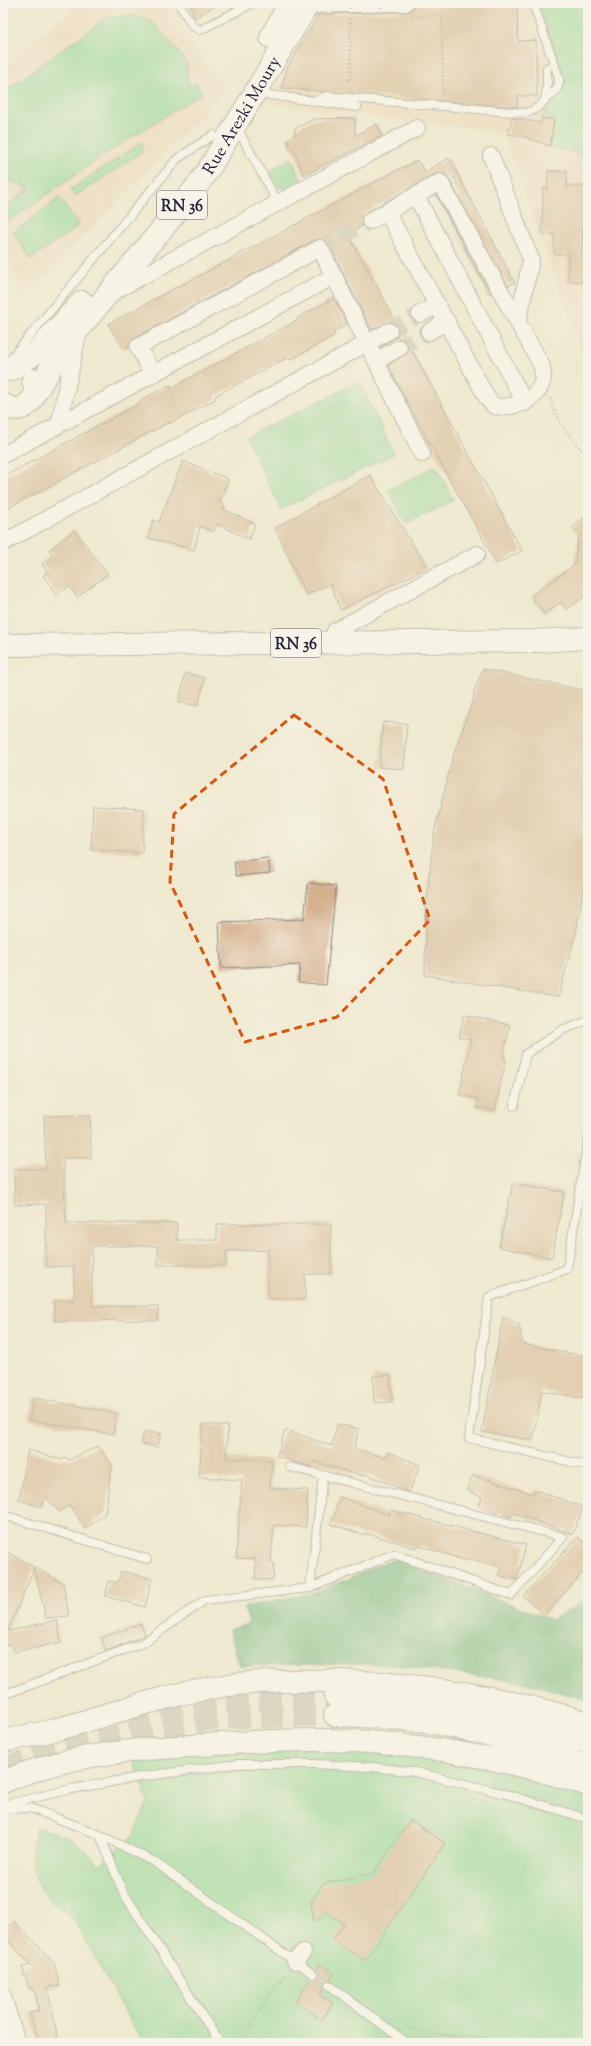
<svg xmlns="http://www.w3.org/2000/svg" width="591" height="2046" font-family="'Sorts Mill Goudy',serif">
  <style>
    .built { fill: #eed7bb }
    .green { fill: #8ad998; stroke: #567e6a }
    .forest { fill: #6fb980; stroke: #486e5e }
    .building { fill: #d5b08d }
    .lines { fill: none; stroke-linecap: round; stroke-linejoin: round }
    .street-tunnel { stroke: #c6c1b1; stroke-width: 16; stroke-dasharray: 16 8; stroke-linecap: butt }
    .highway-tunnel { stroke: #c6c1b1; stroke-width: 22; stroke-dasharray: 22 11; stroke-linecap: butt }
    .lane-casing { stroke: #888685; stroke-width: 10 }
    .street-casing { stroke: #888685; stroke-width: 18 }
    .primary-casing { stroke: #888685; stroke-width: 24 }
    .highway-casing { stroke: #888685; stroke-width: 24 }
    .path { stroke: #888685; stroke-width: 2.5; stroke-dasharray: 1 3; stroke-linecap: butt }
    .lane { stroke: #fff; stroke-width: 8 }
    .street { stroke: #fff; stroke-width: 16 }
    .primary { stroke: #fff; stroke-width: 22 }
    .highway { stroke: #fff; stroke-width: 22 }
    .path-bridge { stroke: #888685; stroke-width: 2.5; stroke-dasharray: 1 3; stroke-linecap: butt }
    .marked { fill: none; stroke: #de560e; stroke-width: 3; stroke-dasharray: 8 5; stroke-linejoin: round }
    .labels { text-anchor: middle; stroke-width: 3.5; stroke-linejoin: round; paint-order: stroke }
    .shield { fill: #f7f3e8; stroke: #62616f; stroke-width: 1 }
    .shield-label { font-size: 16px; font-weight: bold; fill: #22223b }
    .street-label { font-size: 17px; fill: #22223b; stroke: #f7f3e8 }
  </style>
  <rect width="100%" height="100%" fill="#f7f3e8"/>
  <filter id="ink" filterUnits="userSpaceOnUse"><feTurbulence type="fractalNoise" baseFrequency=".025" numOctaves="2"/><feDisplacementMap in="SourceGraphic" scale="8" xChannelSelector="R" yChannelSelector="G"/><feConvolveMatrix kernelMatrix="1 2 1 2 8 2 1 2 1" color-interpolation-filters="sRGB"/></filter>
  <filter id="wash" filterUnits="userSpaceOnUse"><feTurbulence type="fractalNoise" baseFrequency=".012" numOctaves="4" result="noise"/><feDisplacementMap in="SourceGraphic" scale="16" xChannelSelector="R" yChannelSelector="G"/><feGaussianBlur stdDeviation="0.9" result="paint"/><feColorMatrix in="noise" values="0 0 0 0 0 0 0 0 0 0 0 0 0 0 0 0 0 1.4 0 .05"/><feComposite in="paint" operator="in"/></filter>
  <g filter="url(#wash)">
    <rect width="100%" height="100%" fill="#efe9cf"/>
    <!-- built -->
    <path class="built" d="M 71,3 L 161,3 L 226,90 L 24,298 L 3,248 L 3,65 L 65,16 L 71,15 Z
      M 325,3 L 538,3 L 573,101 L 574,153 L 588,155 L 588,365 L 502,132 L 266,103 Z"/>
    <!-- green -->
    <path class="green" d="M 538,3 L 588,3 L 588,155 L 549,146 L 554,120 L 542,118 L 565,80 Z
      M 130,15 L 152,22 L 170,41 L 186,62 L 189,86 L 196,83 L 202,93 L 106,153 L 7,222 L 3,216 L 3,209 L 30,188 L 3,179 L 3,93 L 106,18 Z
      M 142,142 L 143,151 L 75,196 L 70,190 Z
      M 291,158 L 302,182 L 291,189 L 279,187 L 269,172 Z
      M 59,198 L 79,225 L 31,259 L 13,233 Z
      M 359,382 L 394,454 L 281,509 L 246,437 Z
      M 436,466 L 453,500 L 406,524 L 389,490 Z
      M 344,1747 L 471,1763 L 588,1793 L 588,2043 L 143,2043 L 73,1918 L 51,1901 L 40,1889 L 33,1871 L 32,1853 L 36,1827 C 67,1836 78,1840 99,1865 L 132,1838 L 148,1802 L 132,1757 Z"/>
    <!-- forest -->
    <path class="forest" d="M 400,1558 L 424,1571 L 552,1620 L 588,1599 L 588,1700 L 523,1682 L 395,1665 L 367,1664 L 240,1666 L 229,1630 L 249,1624 L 244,1607 L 318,1592 L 386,1562 Z"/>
    <g id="blocks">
      <!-- building -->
      <path class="building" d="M 189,3 L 219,3 L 195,18 Z
        M 517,4 L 518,41 L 536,40 L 537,96 L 518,96 L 517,107 L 282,88 L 287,68 L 319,14 L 405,12 L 410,11 L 414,7 Z
        M 355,118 L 355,136 L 377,124 L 382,136 L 304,175 L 293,148 L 291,149 L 287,139 L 296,134 L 294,129 L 314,119 Z
        M 512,118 L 540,123 L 542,118 L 554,120 L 550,146 L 522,136 L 508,134 Z
        M 449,158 L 515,283 L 508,286 L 448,177 L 445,174 L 435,174 L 365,213 L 361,220 L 362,226 L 348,234 L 522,551 L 497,564 L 410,408 L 388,365 L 407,353 L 407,344 L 403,340 L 399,339 L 380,348 L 397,336 L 397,327 L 394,323 L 389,322 L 371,330 L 329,244 L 325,240 L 315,240 L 133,339 L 129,347 L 124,349 L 108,324 L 417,160 L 425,172 Z
        M 548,171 L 567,171 L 567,186 L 588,186 L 588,213 L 583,213 L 582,259 L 588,259 L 588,282 L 568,281 L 568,254 L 554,254 L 554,234 L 542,234 L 543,188 L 548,188 Z
        M 436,195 L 491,293 L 489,294 Z
        M 334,298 L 347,324 L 333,332 L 335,335 L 290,360 L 288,357 L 215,396 L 216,399 L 169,424 L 169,422 L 3,511 L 3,477 L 140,403 L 139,401 L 170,385 L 171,388 L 298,320 L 297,318 Z
        M 183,461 L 228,479 L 219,503 L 225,505 L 223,509 L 255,524 L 249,539 L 217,524 L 214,532 L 200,526 L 194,550 L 148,538 L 153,520 L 159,522 Z
        M 370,475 L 427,568 L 341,610 L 330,584 L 306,595 L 275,528 Z
        M 588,514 L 588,594 L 567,609 L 561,602 L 544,614 L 531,596 L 574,565 L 579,535 L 572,528 Z
        M 74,530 L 108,574 L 77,597 L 69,586 L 57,595 L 43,576 L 48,572 L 42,564 L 53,555 L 49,550 Z
        M 483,669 L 588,691 L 588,864 L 576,933 L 558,997 L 425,975 L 426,907 L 434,833 L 453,756 L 475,695 L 473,694 Z
        M 185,673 L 205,678 L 198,706 L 179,702 Z
        M 383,722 L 407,724 L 404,769 L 379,767 Z
        M 93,806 L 144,809 L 142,853 L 91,850 Z
        M 268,858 L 270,873 L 236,876 L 234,862 Z
        M 308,883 L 336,886 L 326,985 L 298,982 L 300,965 L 221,968 L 219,922 L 304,919 Z
        M 464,1015 L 510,1025 L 503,1059 L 506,1059 L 495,1111 L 476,1107 L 478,1099 L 459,1095 L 471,1039 L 459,1037 Z
        M 90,1115 L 91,1158 L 63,1158 L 66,1223 L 177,1223 L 177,1240 L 217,1240 L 217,1224 L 331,1224 L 331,1274 L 305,1274 L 305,1299 L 268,1299 L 268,1250 L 226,1251 L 226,1265 L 158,1265 L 158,1246 L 92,1246 L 92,1306 L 158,1306 L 158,1320 L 54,1321 L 54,1300 L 74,1300 L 74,1266 L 46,1267 L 46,1204 L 15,1205 L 14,1169 L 46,1169 L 44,1116 Z
        M 513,1183 L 564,1192 L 552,1258 L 499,1247 Z
        M 503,1317 L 519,1325 L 523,1344 L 588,1357 L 588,1399 L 542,1391 L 533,1440 L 482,1432 Z
        M 390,1375 L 392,1402 L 374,1403 L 373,1376 Z
        M 33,1398 L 116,1413 L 113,1434 L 29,1420 Z
        M 203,1424 L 228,1426 L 226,1458 L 272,1460 L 270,1488 L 308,1490 L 306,1527 L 274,1525 L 271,1563 L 274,1563 L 273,1580 L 255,1579 L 256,1559 L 236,1558 L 242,1480 L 199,1477 Z
        M 337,1424 L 359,1429 L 354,1448 L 386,1458 L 388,1452 L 420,1465 L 409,1492 L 363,1473 L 362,1476 L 313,1461 L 311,1467 L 277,1456 L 285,1430 L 332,1446 Z
        M 144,1431 L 161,1434 L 158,1447 L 141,1444 Z
        M 98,1446 L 112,1465 L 105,1514 L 85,1529 L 70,1505 L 60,1512 L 45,1496 L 42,1507 L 19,1500 L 28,1450 L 62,1460 L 66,1457 L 69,1460 Z
        M 473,1475 L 533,1494 L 535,1490 L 583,1507 L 573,1534 L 513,1513 L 512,1517 L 479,1506 L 482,1497 L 466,1490 Z
        M 340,1497 L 389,1515 L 390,1510 L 526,1545 L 517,1580 L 498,1575 L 501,1567 L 468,1558 L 467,1561 L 418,1545 L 417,1548 L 365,1533 L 364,1535 L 331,1524 Z
        M 578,1537 L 588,1546 L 588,1567 L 544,1615 L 523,1596 Z
        M 3,1550 L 63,1583 L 69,1616 L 46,1618 L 34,1568 L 8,1631 L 57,1620 L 61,1642 L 15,1652 L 11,1643 L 3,1647 Z
        M 121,1571 L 152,1579 L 145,1607 L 105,1596 L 109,1581 L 118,1583 Z
        M 141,1624 L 145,1635 L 106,1651 L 101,1638 Z
        M 410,1820 L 445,1843 L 365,1961 L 333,1940 L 344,1924 L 326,1912 L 314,1922 L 311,1902 L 323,1884 L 374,1873 Z
        M 14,1921 L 54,1963 L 60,1986 L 47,1987 L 59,2043 L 39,2043 L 30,2013 L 39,2011 L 34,1988 L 29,1988 L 22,1967 L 31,1965 L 3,1935 Z
        M 320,1964 L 334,1973 L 330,1980 L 324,1982 L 324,1988 L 320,1995 L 333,2003 L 322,2020 L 295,2002 L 310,1979 L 315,1979 L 318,1977 L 316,1970 Z"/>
    </g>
  </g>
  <g filter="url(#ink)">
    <use href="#blocks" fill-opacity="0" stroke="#888685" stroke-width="1"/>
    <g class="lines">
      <!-- street-tunnel -->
      <path class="street-tunnel" d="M 320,248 L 370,221
        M 389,331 L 420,314
        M 399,348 L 429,332
        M 313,1974 L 329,1985"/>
      <!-- highway-tunnel -->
      <path class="highway-tunnel" d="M 128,1717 L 225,1702 L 335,1696
        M 3,1768 L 49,1753 L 144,1730 L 224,1718 L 335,1715"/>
      <defs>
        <path id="lane" d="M 178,3 L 193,26 L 200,30 L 253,3
          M 533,3 L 559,78 C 560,89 554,94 545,99
          M 256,93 L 357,107
          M 315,101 L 326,96 L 525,113 C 552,105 546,92 547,68
          M 236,126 L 278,203
          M 7,363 L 177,159 L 213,135
          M 514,1106 L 526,1054 L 562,1030 L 588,1020
          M 588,1139 L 567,1269 L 489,1297 L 469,1438 L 588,1466
          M 3,1515 L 147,1559
          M 310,1588 L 323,1475
          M 3,1695 L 143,1643 L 205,1600 L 310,1588 L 394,1554 L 511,1595 L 563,1537 L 290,1467
          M 3,1805 L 72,1789 L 139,1777 L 237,1764 L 314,1764 L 373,1767 L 415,1772 L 506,1794 L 588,1819
          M 3,1809 L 31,1808 L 100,1835 L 153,1861 L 313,1974
          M 100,1835 L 123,1892 L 220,2043
          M 329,1985 L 407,2043"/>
        <path id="street" d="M 307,5 L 405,3
          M 491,156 L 531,260 L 518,321
          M 416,196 L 525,403
          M 370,221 L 440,182 L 541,364 C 542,368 543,372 543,376 C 542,400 513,409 494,406 L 487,398 L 387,212
          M 113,292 L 417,128
          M 420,314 L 438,305
          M 429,332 L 447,321
          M 376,361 L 399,348
          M 153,374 L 138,347 L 320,248 L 422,454
          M 59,424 L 78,334
          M 3,455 L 334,276
          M 3,543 L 389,331
          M 335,631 L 477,554
          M 295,1961 L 303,1952
          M 3,1996 L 17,2043"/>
        <path id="primary" d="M 271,37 L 290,3
          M 11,370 L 35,353 L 82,302
          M 35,393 L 61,352 L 82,325 L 187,199 L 207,172 L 309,3
          M 3,404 C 21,418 41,399 33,380
          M 3,645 L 536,641 L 588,638"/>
        <path id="highway" d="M 335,1696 C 352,1697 368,1696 384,1698 C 453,1702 522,1722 588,1743
          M 335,1715 C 365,1716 396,1718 426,1722 C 481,1731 536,1748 588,1767
          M 3,1741 C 23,1737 43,1733 62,1728 C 114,1713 164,1695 217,1687 C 256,1680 296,1680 335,1681 C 422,1683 505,1697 588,1723
          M 3,1782 C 61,1756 126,1750 189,1746 C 233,1743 279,1739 324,1740 C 414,1742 503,1757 588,1785"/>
      </defs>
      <!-- lane casing -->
      <use href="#lane" class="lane-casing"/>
      <!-- street casing -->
      <use href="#street" class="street-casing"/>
      <!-- primary casing -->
      <use href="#primary" class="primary-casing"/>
      <!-- highway casing -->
      <use href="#highway" class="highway-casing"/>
      <!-- path -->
      <path class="path" d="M 412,17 L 442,14 L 443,93
        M 348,80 L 351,80 L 350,18
        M 550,399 C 557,421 571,440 588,456
        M 406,2027 L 426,2034 L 481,2037 L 504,2043
        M 241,2043 L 267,1999 L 286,1973"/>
      <!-- lane -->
      <use href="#lane" class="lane"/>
      <!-- street -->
      <use href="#street" class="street"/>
      <!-- primary -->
      <use href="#primary" class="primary"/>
      <!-- highway -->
      <use href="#highway" class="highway"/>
      <!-- path-bridge -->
      <path class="path-bridge" d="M 381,8 L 382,3
        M 350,9 L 350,3"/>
    </g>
  </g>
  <!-- marked area -->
  <path d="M0 0H591V2046H0ZM 294,715 L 383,779 L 430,920 L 337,1017 L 245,1042 L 170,882 L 174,814 Z" fill="#efe9cf" fill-opacity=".55" fill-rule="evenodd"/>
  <path class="marked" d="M 294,715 L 383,779 L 430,920 L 337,1017 L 245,1042 L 170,882 L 174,814 Z"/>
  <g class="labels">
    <!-- shield labels -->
    <g class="shield">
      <rect x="157" y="191" width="50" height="28" rx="3"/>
      <rect x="271" y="629" width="50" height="28" rx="3"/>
    </g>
    <g class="shield-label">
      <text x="182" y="211">RN 36</text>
      <text x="296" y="649">RN 36</text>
    </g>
    <!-- street labels -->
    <g class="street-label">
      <text transform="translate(241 115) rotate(-59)" y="6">Rue Arezki Moury</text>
    </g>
  </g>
  <!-- margin -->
  <rect width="591" height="2046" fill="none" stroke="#f7f3e8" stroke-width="16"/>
</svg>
